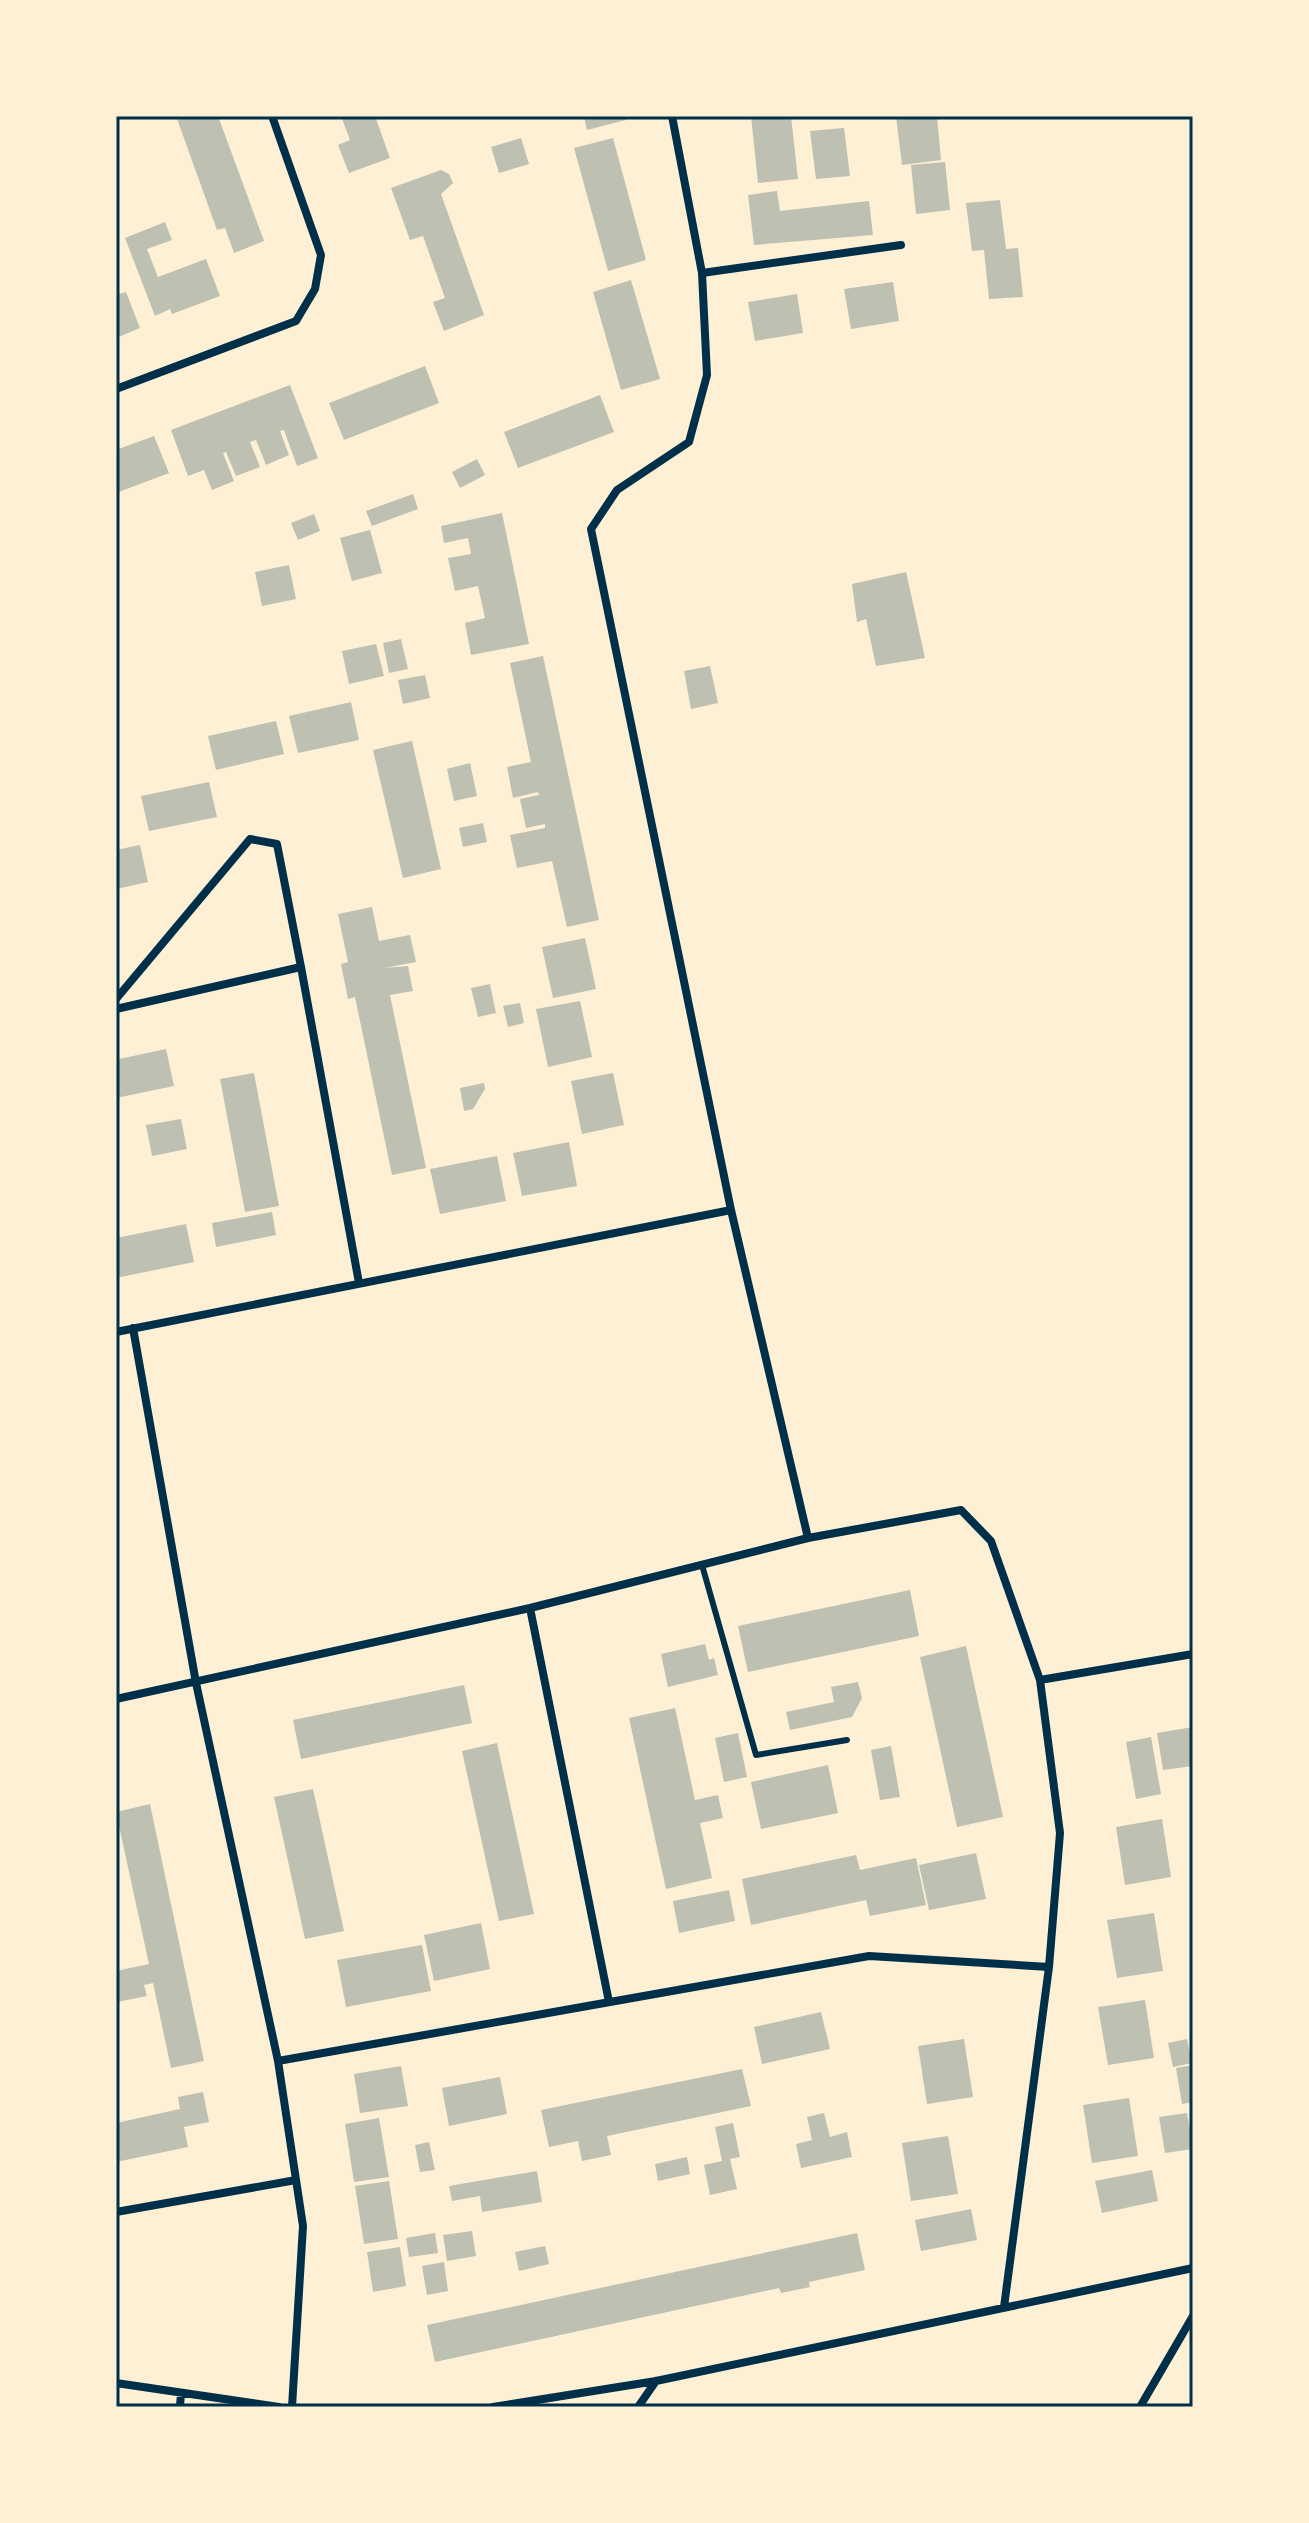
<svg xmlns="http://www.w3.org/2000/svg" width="1309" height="2523" font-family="Merriweather,serif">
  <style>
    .building { fill: #bec0b2 }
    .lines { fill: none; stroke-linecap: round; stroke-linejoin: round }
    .service { stroke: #003049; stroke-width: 6 }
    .minor { stroke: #003049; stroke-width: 8 }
    .neatline { fill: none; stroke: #003049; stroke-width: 3 }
  </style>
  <rect width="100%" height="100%" fill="#fdf0d5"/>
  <!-- building -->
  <path class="building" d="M 176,116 L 218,116 L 264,241 L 234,253 L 225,228 L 217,230 Z
    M 341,116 L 375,116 L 390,158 L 349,173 L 338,145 L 350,140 Z
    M 584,116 L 625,116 L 626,120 L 587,130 Z
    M 751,116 L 791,116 L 798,179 L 758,183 Z
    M 896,116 L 937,116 L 941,160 L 902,165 Z
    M 844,128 L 850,176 L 816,179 L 810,131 Z
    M 521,138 L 529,164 L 499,173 L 491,147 Z
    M 613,138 L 646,260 L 608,271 L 574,148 Z
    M 945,162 L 950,210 L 916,214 L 911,165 Z
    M 441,170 L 449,174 L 453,183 L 441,194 L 484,315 L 444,331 L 433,302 L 445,298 L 423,236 L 410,240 L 391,188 Z
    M 777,191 L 780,211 L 869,201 L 873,235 L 754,245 L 748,195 Z
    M 1000,200 L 1006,249 L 1018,248 L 1023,297 L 989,299 L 984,250 L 972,251 L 966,203 Z
    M 165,222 L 172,240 L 147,249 L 158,277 L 206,259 L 220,296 L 172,314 L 170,309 L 155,316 L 125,238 Z
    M 631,280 L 660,379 L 621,390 L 593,292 Z
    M 893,282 L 899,321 L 851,329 L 844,289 Z
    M 126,292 L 140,328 L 116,338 L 116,295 Z
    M 797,294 L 803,333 L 755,341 L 748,302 Z
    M 425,366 L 439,403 L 344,440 L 329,403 Z
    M 290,385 L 318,458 L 297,466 L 284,430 L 280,431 L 289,455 L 266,465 L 256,440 L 250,442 L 260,467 L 236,476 L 226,452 L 223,453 L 234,481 L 212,490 L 204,470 L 188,476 L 171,430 Z
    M 600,395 L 614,432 L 518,468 L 504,432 Z
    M 154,436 L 169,473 L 116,493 L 116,450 Z
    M 477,459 L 485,475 L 460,488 L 452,472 Z
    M 413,494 L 418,509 L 372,526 L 366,511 Z
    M 502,513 L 529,644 L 471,655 L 465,623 L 485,618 L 478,586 L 455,591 L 448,558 L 471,554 L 468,538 L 444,543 L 441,526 Z
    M 314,514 L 320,531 L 298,540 L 291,523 Z
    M 370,530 L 382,573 L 352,581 L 340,538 Z
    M 289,565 L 296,599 L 262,606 L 255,572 Z
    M 906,572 L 925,658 L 876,666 L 866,619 L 857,622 L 852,584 Z
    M 401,639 L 408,669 L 389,673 L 383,643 Z
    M 376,644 L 384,676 L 349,684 L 342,651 Z
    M 543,656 L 599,920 L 567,927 L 552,861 L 517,868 L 510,835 L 545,828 L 545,824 L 526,828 L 520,799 L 539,795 L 538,792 L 513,798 L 507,767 L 531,762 L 510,663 Z
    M 710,666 L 718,703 L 691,709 L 684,671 Z
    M 425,675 L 430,698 L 403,704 L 398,680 Z
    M 351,702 L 359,740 L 298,753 L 289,716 Z
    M 276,721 L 284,754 L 216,770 L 208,736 Z
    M 412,741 L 441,869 L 403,878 L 373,750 Z
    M 470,763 L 477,796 L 454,801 L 447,769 Z
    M 209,782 L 217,817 L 149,831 L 141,796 Z
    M 483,823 L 487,842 L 463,847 L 459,828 Z
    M 140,845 L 148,882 L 116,889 L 116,850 Z
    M 372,907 L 379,941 L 410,935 L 416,962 L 384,968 L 408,966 L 413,991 L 390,995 L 426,1168 L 392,1175 L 355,997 L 348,999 L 341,964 L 348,962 L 338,914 Z
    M 585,938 L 596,989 L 553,998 L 542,947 Z
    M 490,984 L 496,1013 L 478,1017 L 471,988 Z
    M 580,1001 L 592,1057 L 548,1067 L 536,1009 Z
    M 520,1003 L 524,1023 L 508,1027 L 503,1006 Z
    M 166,1049 L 174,1086 L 116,1098 L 116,1053 L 119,1059 Z
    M 254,1073 L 279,1206 L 245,1212 L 220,1079 Z
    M 613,1073 L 624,1125 L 582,1134 L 571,1081 Z
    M 484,1083 L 485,1089 L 473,1109 L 464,1111 L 460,1088 Z
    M 181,1119 L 187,1149 L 152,1156 L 146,1125 Z
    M 569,1142 L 577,1186 L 522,1196 L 513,1153 Z
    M 497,1156 L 506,1201 L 440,1214 L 430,1169 Z
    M 272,1212 L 276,1235 L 216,1247 L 212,1223 Z
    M 186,1224 L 194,1262 L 116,1278 L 116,1238 Z
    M 910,1590 L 919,1636 L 748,1672 L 738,1626 Z
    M 705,1644 L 709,1660 L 714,1658 L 718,1675 L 668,1687 L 661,1654 Z
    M 966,1646 L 1003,1817 L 957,1827 L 920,1657 Z
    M 858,1682 L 862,1698 L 852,1717 L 790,1730 L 786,1712 L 834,1702 L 831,1687 Z
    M 464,1685 L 472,1723 L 301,1759 L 293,1720 Z
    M 675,1708 L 695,1800 L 718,1795 L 723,1818 L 700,1823 L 712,1878 L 666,1889 L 629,1718 Z
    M 1193,1727 L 1193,1766 L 1163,1770 L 1157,1733 Z
    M 738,1733 L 747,1777 L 724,1782 L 715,1738 Z
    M 1151,1737 L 1161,1794 L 1136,1799 L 1126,1742 Z
    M 497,1743 L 534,1914 L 499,1921 L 462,1751 Z
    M 891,1746 L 900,1797 L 880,1800 L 871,1750 Z
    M 828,1765 L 838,1813 L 761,1829 L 751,1782 Z
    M 313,1789 L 344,1931 L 305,1939 L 274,1797 Z
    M 150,1804 L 204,2061 L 171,2068 L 153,1983 L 144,1985 L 147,1996 L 117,2002 L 116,1996 L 116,1971 L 149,1964 L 116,1812 Z
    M 1162,1819 L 1171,1877 L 1125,1885 L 1116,1827 Z
    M 976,1853 L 986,1899 L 929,1910 L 919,1865 Z
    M 856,1855 L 860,1870 L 916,1858 L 926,1905 L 870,1916 L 866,1900 L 751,1925 L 742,1879 Z
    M 729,1890 L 735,1921 L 679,1933 L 673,1901 Z
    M 1154,1913 L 1163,1971 L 1117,1978 L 1107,1920 Z
    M 481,1923 L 490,1969 L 434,1981 L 424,1935 Z
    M 422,1945 L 431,1991 L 346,2007 L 337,1960 Z
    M 1145,2000 L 1154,2058 L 1108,2065 L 1098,2007 Z
    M 821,2012 L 830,2049 L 762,2064 L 754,2027 Z
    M 964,2039 L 973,2097 L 927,2104 L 918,2046 Z
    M 1187,2039 L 1192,2063 L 1173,2067 L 1168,2043 Z
    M 1193,2065 L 1193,2102 L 1182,2104 L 1176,2068 Z
    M 401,2066 L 408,2106 L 360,2113 L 354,2074 Z
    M 742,2069 L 751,2106 L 607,2136 L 611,2155 L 582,2161 L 578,2141 L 549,2147 L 541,2110 Z
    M 500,2077 L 507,2114 L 449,2126 L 442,2088 Z
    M 203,2092 L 209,2122 L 184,2127 L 188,2147 L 116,2162 L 116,2123 L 180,2109 L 178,2097 Z
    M 1129,2098 L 1138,2156 L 1092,2163 L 1083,2105 Z
    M 824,2113 L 830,2137 L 847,2132 L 852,2157 L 801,2168 L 796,2144 L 812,2140 L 807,2117 Z
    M 1187,2113 L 1193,2149 L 1165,2153 L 1159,2117 Z
    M 379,2118 L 389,2177 L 354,2182 L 345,2124 Z
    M 733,2123 L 740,2157 L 730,2159 L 737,2189 L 710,2195 L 704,2165 L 722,2161 L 715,2127 Z
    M 948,2136 L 958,2194 L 911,2201 L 902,2143 Z
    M 429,2142 L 435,2170 L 420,2172 L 415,2145 Z
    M 687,2157 L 690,2174 L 658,2181 L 655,2164 Z
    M 1152,2170 L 1158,2201 L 1102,2213 L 1095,2181 Z
    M 537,2171 L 542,2202 L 482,2212 L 480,2196 L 452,2201 L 449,2186 Z
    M 389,2181 L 398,2239 L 364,2244 L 355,2186 Z
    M 971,2209 L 977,2240 L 921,2251 L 915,2220 Z
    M 472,2231 L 476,2256 L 447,2261 L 443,2235 Z
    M 435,2233 L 438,2253 L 409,2257 L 406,2238 Z
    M 857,2233 L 865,2270 L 809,2282 L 810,2287 L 781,2293 L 779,2288 L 435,2362 L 427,2325 Z
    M 545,2246 L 549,2264 L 519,2271 L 515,2252 Z
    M 400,2247 L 406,2286 L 373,2292 L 367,2252 Z
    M 444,2262 L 448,2291 L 427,2295 L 422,2266 Z"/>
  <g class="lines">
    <!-- service -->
    <path class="service" d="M 702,1565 L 756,1755 L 847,1740"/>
    <!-- minor -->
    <path class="minor" d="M 672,116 L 702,273 L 707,375 L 689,442 L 617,490 L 591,529 L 731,1210 L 808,1538
      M 702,273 L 901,245
      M 116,389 L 296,321 L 315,289 L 321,255 L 272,116
      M 116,999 L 250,839 L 277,844 L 301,967
      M 116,1009 L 301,967 L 359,1283
      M 133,1328 L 196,1683 L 278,2061 L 303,2226 L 292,2407
      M 116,1332 L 731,1210
      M 530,1608 L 609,2002
      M 116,1699 L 530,1608 L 808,1538 L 961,1510 L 991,1541 L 1040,1680 L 1193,1654
      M 278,2061 L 869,1956 L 1049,1967
      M 116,2212 L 296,2180
      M 1004,2307 L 1049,1967 L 1060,1833 L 1040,1680
      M 116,2383 L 279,2407
      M 180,2407 L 181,2393
      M 493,2407 L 656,2381 L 1193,2268
      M 638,2407 L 656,2381
      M 1140,2407 L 1193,2316"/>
  </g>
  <!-- border -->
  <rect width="1309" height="2523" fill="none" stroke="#fdf0d5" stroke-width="236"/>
  <rect x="118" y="118" width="1073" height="2287" class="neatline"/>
</svg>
